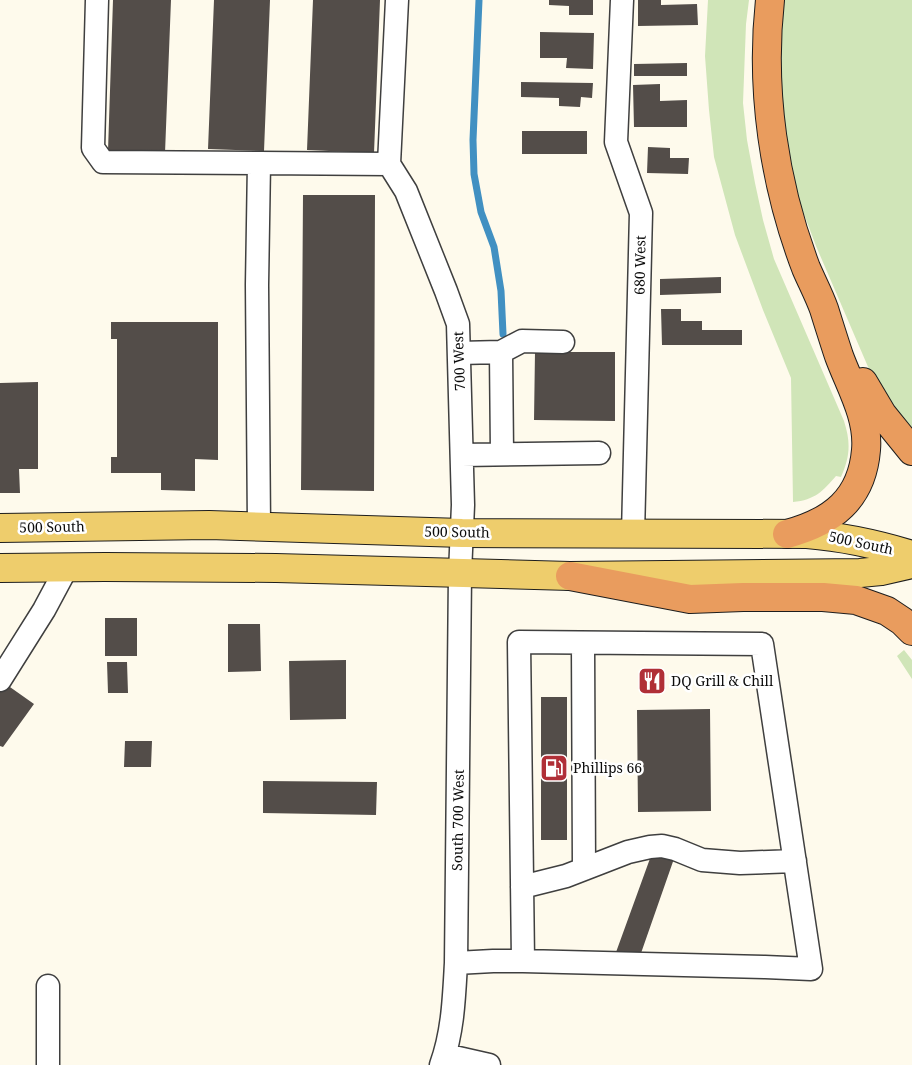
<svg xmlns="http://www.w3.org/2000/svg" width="912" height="1065" font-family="'Noto Serif',serif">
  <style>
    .green { fill: #d0e5b8 }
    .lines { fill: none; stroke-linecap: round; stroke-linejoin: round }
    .stream { stroke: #4190c2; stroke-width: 7 }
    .building { fill: #534d49 }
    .minor-casing { stroke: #3f3f3f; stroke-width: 25 }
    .major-casing { stroke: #1d1d1d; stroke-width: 30 }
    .highway-casing { stroke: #1d1d1d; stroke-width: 30 }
    .minor { stroke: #fff; stroke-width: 22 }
    .major { stroke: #eecd6c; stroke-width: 28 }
    .highway { stroke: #e99c5e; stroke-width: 28 }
    .labels { text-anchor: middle; stroke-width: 5; stroke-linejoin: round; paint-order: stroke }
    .street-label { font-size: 14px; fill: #0c0c0c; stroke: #fff }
    .poi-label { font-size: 14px; fill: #0c0c0c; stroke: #fff; text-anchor: start }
  </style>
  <rect width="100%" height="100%" fill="#fefaec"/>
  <!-- green -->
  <path class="green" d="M 708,0 L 749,0 L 746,24 L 743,103 L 747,140 L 755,183 L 763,220 L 774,259 L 844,421 C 851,443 850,456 841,477 L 836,476 C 823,491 815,500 793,502 L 791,378 L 763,310 L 735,235 L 714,157 L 709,110 L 705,56 Z
    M 779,0 L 912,0 L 912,438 L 878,390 L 816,246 L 793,185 L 782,118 Z
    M 904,650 L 912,660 L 912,679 L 897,656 Z"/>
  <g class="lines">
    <!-- stream -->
    <path class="stream" d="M 479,0 L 473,140 L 474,174 L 481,212 L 494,247 L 501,291 L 503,334"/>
  </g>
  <!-- building -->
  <path class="building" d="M 113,0 L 171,0 L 165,153 L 108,151 Z
    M 214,0 L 270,0 L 264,151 L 208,149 Z
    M 313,0 L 380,0 L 374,153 L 307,150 Z
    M 549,0 L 593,0 L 593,15 L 569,15 L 569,6 L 549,5 Z
    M 638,0 L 661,0 L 661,5 L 697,4 L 698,25 L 638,26 Z
    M 540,32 L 594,33 L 593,69 L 566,68 L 567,58 L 540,58 Z
    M 687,63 L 687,76 L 634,76 L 634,64 Z
    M 521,82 L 593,83 L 592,98 L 581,97 L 580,107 L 559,106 L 559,98 L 521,97 Z
    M 660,84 L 660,101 L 687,100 L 687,127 L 634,127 L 633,85 Z
    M 522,131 L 587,131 L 587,154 L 522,154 Z
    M 648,147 L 670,148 L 670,158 L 689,158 L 688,174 L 647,173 Z
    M 303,195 L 375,195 L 374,491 L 301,490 Z
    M 721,277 L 721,293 L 660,295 L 660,279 Z
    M 661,309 L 681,309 L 681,321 L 702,321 L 702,330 L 742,330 L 742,345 L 662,345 Z
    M 111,322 L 218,322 L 218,460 L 195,459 L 195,491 L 161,490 L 161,473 L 111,473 L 111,457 L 117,457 L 117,339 L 111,339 Z
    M 535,352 L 615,352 L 615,421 L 534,420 Z
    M 38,382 L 38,469 L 19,469 L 20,493 L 0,493 L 0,383 Z
    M 105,618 L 137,618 L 137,656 L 105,656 Z
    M 228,624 L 260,624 L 261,671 L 228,672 Z
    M 346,660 L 346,719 L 290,720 L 289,661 Z
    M 107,662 L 127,662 L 128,693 L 108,693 Z
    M 0,680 L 34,704 L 3,747 L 0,746 Z
    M 541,697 L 567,697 L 567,840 L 541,840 Z
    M 710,709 L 711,811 L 638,812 L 637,710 Z
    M 125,741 L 152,741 L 151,767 L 124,767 Z
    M 263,781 L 377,782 L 376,815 L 263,813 Z
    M 652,853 L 676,853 L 640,956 L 615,955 Z"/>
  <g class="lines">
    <defs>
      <path id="minor" d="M 97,0 L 93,148 L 103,162 L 259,163
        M 622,0 L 616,142 L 641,213 L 633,534
        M 389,164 L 406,191 L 446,291 L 458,324 L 463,505 L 460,573 L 456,963 C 454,998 453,1032 441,1065
        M 389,164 L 397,0
        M 501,352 L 502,454
        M 459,353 L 501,352 L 522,341 L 563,342
        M 462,455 L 599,453
        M 259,527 L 257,285 L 259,163 L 389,164
        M 583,643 L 584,869
        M 0,680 L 44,610 L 67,567
        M 522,887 L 566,876 L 628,852 L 650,847 L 662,846 L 675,849 L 702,860 L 740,863 L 795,861
        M 456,963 L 493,961 L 523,961 L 765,967 L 811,969 L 762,644 L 519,642 L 523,961
        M 48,986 L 48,1065
        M 445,1055 L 489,1065"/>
      <path id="major" d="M 0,528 L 209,525 L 462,533 L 807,534 C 845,537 876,544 912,555
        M 0,568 L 105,567 L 276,568 L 570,576 L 860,573 L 881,571 L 912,564"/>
      <path id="highway" d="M 770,0 C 760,90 774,184 806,268 C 812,282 819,295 824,309 C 829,325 834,341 839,356 C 850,386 869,417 866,450 C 862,499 832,522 787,534
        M 863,382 L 882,414 L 912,451
        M 570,576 L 690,599 L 743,597 L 823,597 L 856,600 L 887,611 L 902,621 L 912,631"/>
    </defs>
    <!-- minor casing -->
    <use href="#minor" class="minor-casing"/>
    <!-- major casing -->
    <use href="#major" class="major-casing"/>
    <!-- highway casing -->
    <use href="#highway" class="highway-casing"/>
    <!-- minor -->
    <use href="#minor" class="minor"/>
    <!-- major -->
    <use href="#major" class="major"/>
    <!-- highway -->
    <use href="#highway" class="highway"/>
  </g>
  <!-- icons -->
  <defs>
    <symbol id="restaurant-square" viewBox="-11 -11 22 22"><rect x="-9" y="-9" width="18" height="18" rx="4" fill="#b02f37" stroke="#fff"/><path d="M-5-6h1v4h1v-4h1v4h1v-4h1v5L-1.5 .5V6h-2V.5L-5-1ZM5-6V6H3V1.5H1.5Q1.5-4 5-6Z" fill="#fff"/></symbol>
    <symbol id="fuel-square" viewBox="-11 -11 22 22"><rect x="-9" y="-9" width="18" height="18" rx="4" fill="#b02f37" stroke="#fff"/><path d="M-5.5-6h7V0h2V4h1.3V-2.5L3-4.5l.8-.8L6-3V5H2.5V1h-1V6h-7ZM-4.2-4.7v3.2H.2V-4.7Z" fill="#fff"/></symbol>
  </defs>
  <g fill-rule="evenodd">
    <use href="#restaurant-square" x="636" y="665" width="32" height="32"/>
    <use href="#fuel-square" x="538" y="752" width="32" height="32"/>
  </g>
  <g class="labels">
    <!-- street labels -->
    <g class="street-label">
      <text transform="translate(640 265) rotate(-89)" y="5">680 West</text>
      <text transform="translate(459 361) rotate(-92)" y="5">700 West</text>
      <text transform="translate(52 527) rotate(-1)" y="5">500 South</text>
      <text transform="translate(457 532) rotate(1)" y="5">500 South</text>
      <text transform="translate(861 543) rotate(12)" y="5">500 South</text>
      <text transform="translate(458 820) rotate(-89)" y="5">South 700 West</text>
    </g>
    <!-- poi labels -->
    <g class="poi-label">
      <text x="671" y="686">DQ Grill &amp; Chill</text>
      <text x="573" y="773">Phillips 66</text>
    </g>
  </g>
</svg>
